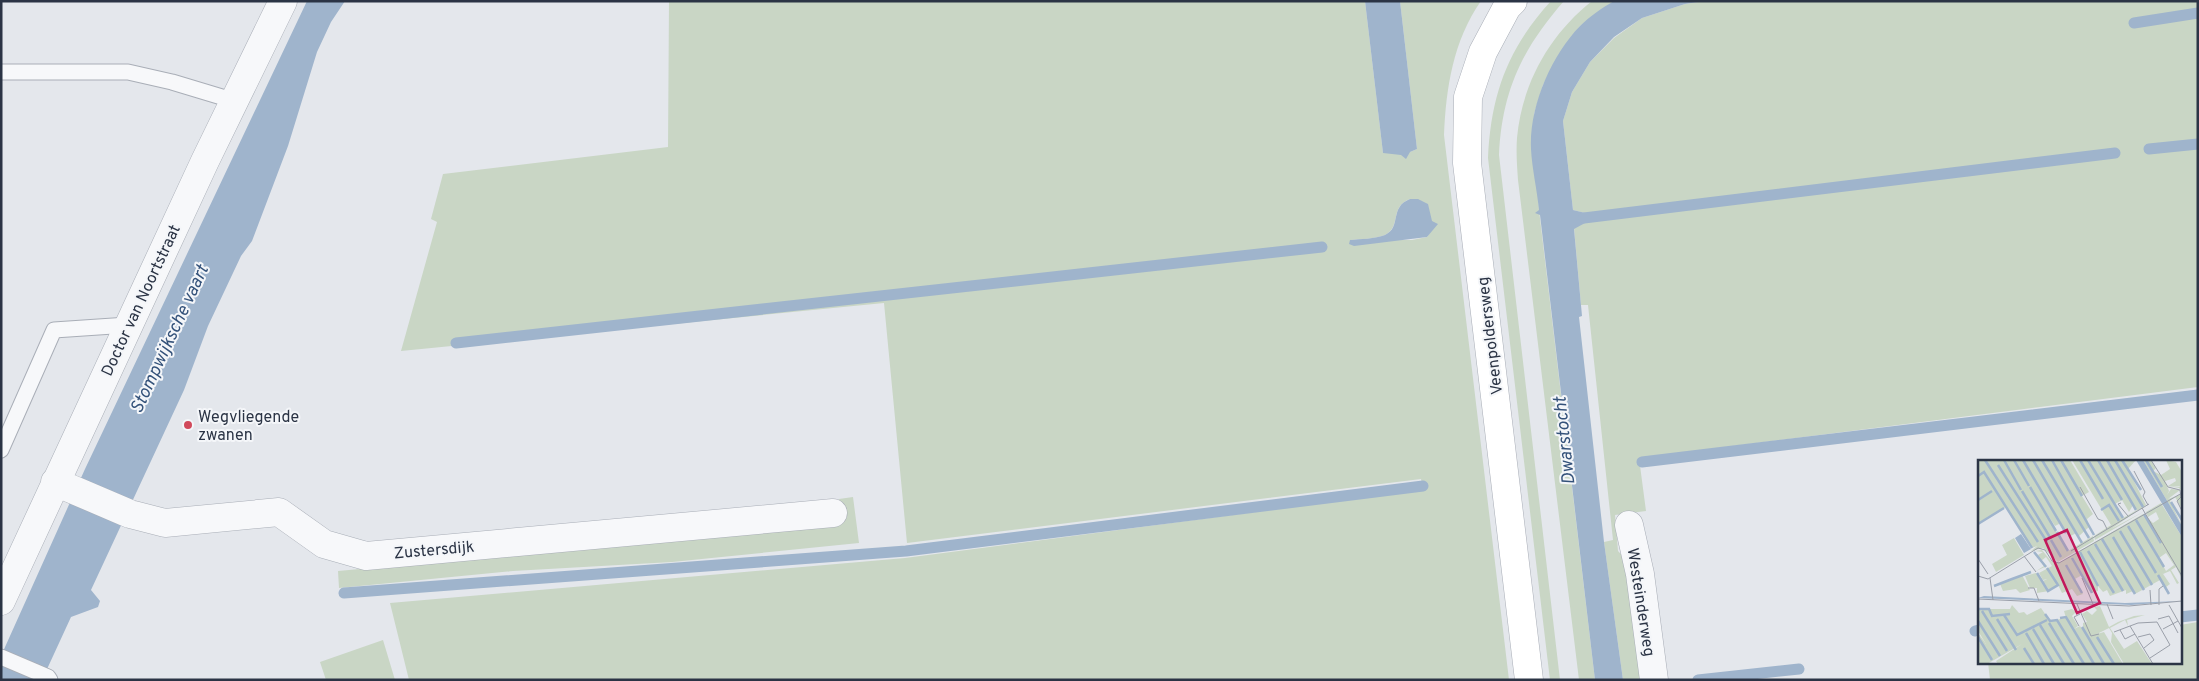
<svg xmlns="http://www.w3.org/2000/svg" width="2199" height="681" font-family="Overpass,sans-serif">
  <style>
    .green { fill: #c9d6c5; fill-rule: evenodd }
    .water { fill: #9fb4cc }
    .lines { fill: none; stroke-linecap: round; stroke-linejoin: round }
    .stream { stroke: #9fb4cc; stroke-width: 11 }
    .lane-casing { stroke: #a9aeb7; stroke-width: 17 }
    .street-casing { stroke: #a9aeb7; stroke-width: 29 }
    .secondary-casing { stroke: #a9aeb7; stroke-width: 29 }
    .lane { stroke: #f7f8fa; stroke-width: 15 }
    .street { stroke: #f7f8fa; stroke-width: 28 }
    .secondary { stroke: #fff; stroke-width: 28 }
    .poi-dot { fill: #d1495b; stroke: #f4f6f9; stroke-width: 2 }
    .labels { text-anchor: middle; stroke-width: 4; stroke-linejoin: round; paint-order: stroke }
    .street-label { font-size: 16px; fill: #2b3445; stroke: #f4f6f9 }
    .poi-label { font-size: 16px; fill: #2b3445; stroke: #f4f6f9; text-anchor: start }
    .water-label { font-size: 18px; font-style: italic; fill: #34527a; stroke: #f4f6f9 }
    .inset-river { fill: none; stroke: #9fb4cc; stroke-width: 2.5 }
    .inset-road { fill: none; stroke: #9a9fa9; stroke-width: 1 }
    .view { fill: #c2185b; fill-opacity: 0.15; stroke: #c2185b; stroke-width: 2.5 }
    .inset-edge { fill: none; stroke: #2b3445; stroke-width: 2.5 }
  </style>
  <rect width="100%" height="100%" fill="#e4e7ec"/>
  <!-- green -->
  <path class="green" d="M 669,1 L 1365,1 L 1383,153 L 1410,152 L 1417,149 L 1400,1 L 1481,1 C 1453,41 1446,88 1444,135 L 1509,680 L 409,680 L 390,603 L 905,558 L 1423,490 L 1421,479 L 907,543 L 884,303 L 401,351 L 437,222 L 431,219 L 443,174 L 668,147 ZM 1410,199 L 1432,222 L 1433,228 L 1427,237 L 1412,240 L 1350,240 C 1361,239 1375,239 1385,235 C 1402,226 1389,207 1410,199 Z
    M 1551,1 L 1564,1 C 1522,49 1502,91 1499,155 L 1560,680 L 1550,680 L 1488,158 C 1491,94 1508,48 1551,1 Z
    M 1592,1 L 1614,1 L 1580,26 L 1560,53 L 1543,85 L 1534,114 L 1539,210 L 1595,680 L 1579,680 L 1518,180 C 1517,166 1516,152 1517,138 C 1522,84 1549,35 1592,1 Z
    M 1704,1 L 2198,1 L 2198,387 L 1639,458 L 1646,511 L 1615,515 L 1618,551 L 1630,564 L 1646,680 L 1623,680 L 1604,542 L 1613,540 L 1588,305 L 1581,305 L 1574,228 L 1597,216 L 1573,210 L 1563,121 L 1572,92 L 1590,62 L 1614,38 L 1642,18 L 1685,4 Z
    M 853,497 L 859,543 L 672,562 L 513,571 L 339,588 L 338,571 L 841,525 L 839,499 Z
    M 2198,622 L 2198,680 L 1990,680 L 1988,662 L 2180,662 L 2180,625 Z
    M 383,640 L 395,680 L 326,680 L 320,662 Z"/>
  <!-- water -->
  <path class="water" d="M 307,1 L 345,1 L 331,22 L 317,52 L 288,146 L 252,241 L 241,256 L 208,326 L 184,390 L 91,590 L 100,601 L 98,607 L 71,617 L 42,680 L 1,680 L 1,656 L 85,469 Z
    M 1365,1 L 1400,1 L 1417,149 L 1410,152 L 1406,159 L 1401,155 L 1383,153 Z
    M 1614,1 L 1704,1 L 1685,4 L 1642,18 L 1614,37 L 1590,62 L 1572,92 L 1563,121 L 1573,210 L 1598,216 L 1574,229 L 1581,305 L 1582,316 L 1579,317 L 1604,542 L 1623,680 L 1595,680 L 1540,215 L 1535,213 L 1539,210 C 1537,189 1532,169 1531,149 C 1529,107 1551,56 1580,26 C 1589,17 1602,8 1614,1 Z
    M 1410,199 L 1418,199 L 1428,204 L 1432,221 L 1438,224 L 1427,237 L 1354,246 L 1349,244 L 1350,240 C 1360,239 1375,239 1385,235 C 1402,227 1389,207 1410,199 Z"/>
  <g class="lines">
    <!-- stream -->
    <path class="stream" d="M 2134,23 L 2198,13
      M 2149,149 L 2198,144
      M 1584,218 L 2115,153
      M 456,343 L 1322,247
      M 1642,462 L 2198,395
      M 344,593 L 906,551 L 1423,486
      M 2180,617 L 2198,615
      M 1975,631 L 1979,630
      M 1698,680 L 1799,669"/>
    <defs>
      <path id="lane" d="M 1,72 L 128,72 L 172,82 L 235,101
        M 1,450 L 54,330 L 128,325
        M 1,657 L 48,677 L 50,680"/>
      <path id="street" d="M 55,482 L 130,514 L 165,523 L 279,512 L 324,544 L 366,556 L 833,513
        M 1629,525 L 1640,574 L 1654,680
        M 1,601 L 205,161 L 283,1"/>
      <path id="secondary" d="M 1513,1 L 1507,7 L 1483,52 L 1468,97 L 1467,163 L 1529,680"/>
    </defs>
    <!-- lane casing -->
    <use href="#lane" class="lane-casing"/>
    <!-- street casing -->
    <use href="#street" class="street-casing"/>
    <!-- secondary casing -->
    <use href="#secondary" class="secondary-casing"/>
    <!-- lane -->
    <use href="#lane" class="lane"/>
    <!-- street -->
    <use href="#street" class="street"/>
    <!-- secondary -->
    <use href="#secondary" class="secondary"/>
  </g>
  <!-- markers -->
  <circle class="poi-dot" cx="188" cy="425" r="5"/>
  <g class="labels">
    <!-- street labels -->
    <g class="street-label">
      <text transform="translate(140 300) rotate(-65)" y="6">Doctor van Noortstraat</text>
      <text transform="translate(1489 336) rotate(-97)" y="6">Veenpoldersweg</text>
      <text transform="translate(434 549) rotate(-5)" y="6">Zustersdijk</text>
      <text transform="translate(1642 602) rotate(81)" y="6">Westeinderweg</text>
    </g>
    <!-- poi labels -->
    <g class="poi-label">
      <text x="198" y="422">Wegvliegende<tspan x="198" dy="18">zwanen</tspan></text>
    </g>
    <!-- water labels -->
    <g class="water-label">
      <text transform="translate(169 339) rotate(-65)" y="6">Stompwijksche vaart</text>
      <text transform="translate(1564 441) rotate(-96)" y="6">Dwarstocht</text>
    </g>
  </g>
  <!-- overview -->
  <g transform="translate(1978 460)">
    <rect width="204" height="204" fill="#e4e7ec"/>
    <path d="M 0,0 L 92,0 L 111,32 L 104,36 L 115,54 L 109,59 L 111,67 L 101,76 L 98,73 L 91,77 L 83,63 L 77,66 L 51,26 L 90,91 L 115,76 L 116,81 L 80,102 L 65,88 L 53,91 L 59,86 L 54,88 L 28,47 L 0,64 ZM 94,0 L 158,0 L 150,9 L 168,45 L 133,69 L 165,52 L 117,80 L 116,76 L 133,65 ZM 144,40 L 151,52 L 155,45 L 159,50 L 145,58 L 137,44 ZM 165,0 L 173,0 L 178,8 L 175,11 L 183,15 L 192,9 L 188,0 L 198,2 L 204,12 L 204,27 L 192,26 L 201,26 L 204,28 L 204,32 L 201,28 L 190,26 L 198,21 L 197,18 L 187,21 L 191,31 L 189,35 L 193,29 L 202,30 L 190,39 L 204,34 L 204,49 L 197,37 L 192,41 L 204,66 ZM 183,43 L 204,77 L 204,119 L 198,107 L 193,110 L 201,123 L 199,124 L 192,111 L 185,114 L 183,111 L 192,124 L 188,127 L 191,133 L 182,120 L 157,134 L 155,131 L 148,134 L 148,130 L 132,136 L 129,130 L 125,132 L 120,126 L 120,131 L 113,133 L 104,115 L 97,119 L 105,134 L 99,136 L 94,129 L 84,133 L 80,125 L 71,130 L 65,121 L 69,119 L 65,120 L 61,113 L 74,106 L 68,97 L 63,101 L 69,106 L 58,111 L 66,106 L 57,92 L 60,95 L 65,92 L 57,91 L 64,90 L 73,101 L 81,103 L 165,54 L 175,63 L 181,59 L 178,52 L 170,57 L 168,52 ZM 188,93 L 196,105 L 188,111 L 181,98 ZM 36,78 L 46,95 L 18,112 L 14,104 L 29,95 L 24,85 ZM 58,113 L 66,126 L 71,131 L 59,133 L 59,128 L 52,128 L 47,116 ZM 44,115 L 52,130 L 42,133 L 38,129 L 25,131 L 22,124 ZM 34,145 L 41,153 L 46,152 L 49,155 L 63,148 L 72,161 L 88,158 L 86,151 L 94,149 L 98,152 L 94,156 L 100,166 L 96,169 L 102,166 L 105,170 L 105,163 L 109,162 L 104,154 L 109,151 L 114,155 L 119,150 L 116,147 L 122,146 L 131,167 L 140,162 L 156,156 L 167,155 L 149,160 L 150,166 L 147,160 L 132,168 L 146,189 L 159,181 L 174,204 L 146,204 L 133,182 L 134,173 L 131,168 L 119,174 L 126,172 L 145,204 L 20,204 L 18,201 L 44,184 L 9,204 L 0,204 L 0,173 L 8,184 L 0,171 L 0,149 L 32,149 Z" fill="#c9d6c5" fill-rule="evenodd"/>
    <path d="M 158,0 L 165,0 L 204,66 L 204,77 ZM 43,74 L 53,89 L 46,93 L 37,78 ZM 6,136 L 147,143 L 204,141 L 153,145 L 0,138 Z" fill="#9fb4cc"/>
    <path class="inset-river" d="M 7,0 L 60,82M 26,0 L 43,30M 36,0 L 51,26M 45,0 L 88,73M 55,0 L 104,83M 64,0 L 111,78M 74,0 L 116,75M 83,0 L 104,36M 102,0 L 125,39M 110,0 L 145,58M 120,0 L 144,40M 129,0 L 158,50M 137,0 L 165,47M 144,0 L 163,30M 168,0 L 184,27M 20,5 L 69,82M 0,16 L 6,12 L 54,88M 52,27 L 78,71M 44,31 L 73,79M 0,40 L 14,31M 193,42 L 204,60M 123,50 L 131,45 L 141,61M 166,54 L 183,83M 158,60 L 186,107M 0,64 L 26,48M 150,66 L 178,113M 142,71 L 174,125M 79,72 L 90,91M 135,77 L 166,130M 124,79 L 157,134M 73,80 L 83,97M 117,84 L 145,131M 110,91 L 136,133M 56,92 L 68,107M 102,92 L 120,126M 94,98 L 114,133M 88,105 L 104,133M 59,113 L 70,131 L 80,125 L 69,108M 180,115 L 191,134M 34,119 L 53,112M 16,126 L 34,119M 0,149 L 11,149 L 14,156 L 32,154M 4,151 L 29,191M 67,154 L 72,161 L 79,160 L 106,204M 26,155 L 39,175 L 69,160M 82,158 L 88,157 L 116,204M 19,159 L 38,190M 0,161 L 22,196M 71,163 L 96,204M 62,165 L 86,204M 104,167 L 126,204M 55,169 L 76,204M 48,173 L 66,204M 0,177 L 14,200M 119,177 L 136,204M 46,188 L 56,204"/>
    <path class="inset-road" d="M 173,0 L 190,27 L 202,30 L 203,37 L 199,41 L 204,51M 156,11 L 167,32 L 165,36 L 170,45M 102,27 L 120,59 L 125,61 L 129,69M 143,43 L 140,44 L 150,56M 164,48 L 204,116M 93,91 L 171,44M 46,96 L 58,112M 0,99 L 10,114M 0,116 L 10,119 L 60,88 L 67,90 L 74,101 L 81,103 L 204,33M 12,118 L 15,140M 104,118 L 115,144M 50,128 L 56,128 L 61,141M 172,130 L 173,145M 0,139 L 151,146 L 204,141M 99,144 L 113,176 L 121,174M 129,144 L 135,159M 181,145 L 181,129 L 185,126M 191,145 L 204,168M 180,159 L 191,156 L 200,173M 101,166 L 96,157 L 102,154M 152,166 L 175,204M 185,169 L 200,161M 142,170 L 147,179 L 157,174M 136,172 L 160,163 L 179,162 L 192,185 L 172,198M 160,177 L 172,174 L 176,180 L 166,188"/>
    <path class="view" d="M 89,70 L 122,143 L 99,153 L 67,80 Z"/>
    <rect width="204" height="204" class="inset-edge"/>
  </g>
  <!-- border -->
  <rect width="2199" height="681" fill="none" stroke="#2b3445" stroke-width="5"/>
</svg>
